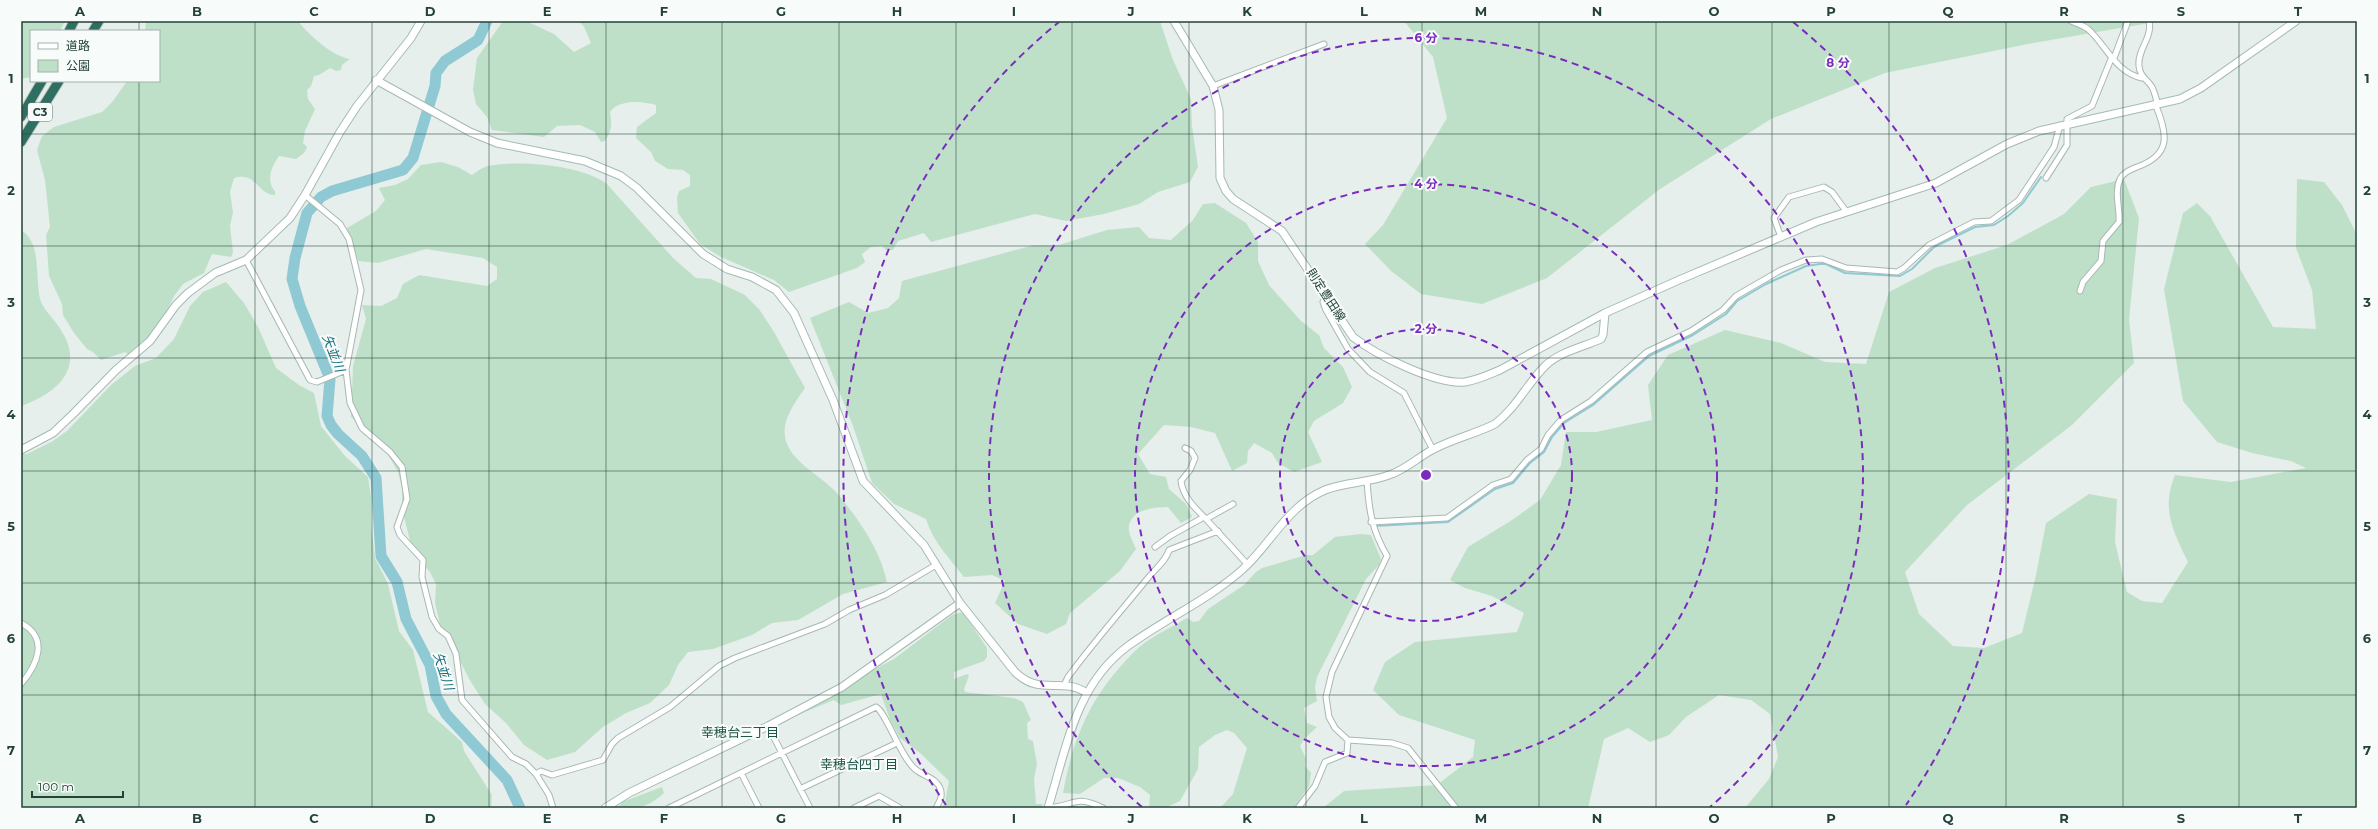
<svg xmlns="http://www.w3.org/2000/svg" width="2378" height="829" font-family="Montserrat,'Noto Sans JP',sans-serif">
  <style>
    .green { fill: #bfe0c8 }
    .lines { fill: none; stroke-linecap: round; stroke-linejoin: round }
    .stream { stroke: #8ec9d4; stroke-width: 2 }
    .river { stroke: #8ec9d4; stroke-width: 11 }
    .street-casing { stroke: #a8b8b2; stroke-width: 7 }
    .secondary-casing { stroke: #a4bbb3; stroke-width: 9 }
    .highway-casing { stroke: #c2cac8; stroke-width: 11 }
    .street { stroke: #fff; stroke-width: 5 }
    .secondary { stroke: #fff; stroke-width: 7 }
    .highway { stroke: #2f6f62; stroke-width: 9 }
    .grid { fill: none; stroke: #24423a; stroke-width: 1; stroke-opacity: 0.55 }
    .ring { fill: none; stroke: #7b2cbf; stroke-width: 2; stroke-dasharray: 7 5 }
    .labels { text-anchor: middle; stroke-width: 4; stroke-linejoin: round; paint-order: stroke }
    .shield { fill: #f7fbf9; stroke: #637a73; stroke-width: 1 }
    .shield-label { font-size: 11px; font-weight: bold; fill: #24423a }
    .street-label { font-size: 12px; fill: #24423a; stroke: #f7fbf9 }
    .water-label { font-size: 13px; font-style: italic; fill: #1c6f80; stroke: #f7fbf9 }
    .neighbourhood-label { font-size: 13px; fill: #1f5548; stroke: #f7fbf9 }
    .centre { fill: #7b2cbf; stroke: #f7fbf9; stroke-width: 2 }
    .ring-label { font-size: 12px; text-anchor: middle; font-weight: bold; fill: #7b2cbf; stroke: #f7fbf9; stroke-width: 4; stroke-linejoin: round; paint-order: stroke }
    .neatline { fill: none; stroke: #24423a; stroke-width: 1.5 }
    .grid-label { font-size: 13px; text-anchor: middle; font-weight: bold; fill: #24423a }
  </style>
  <rect width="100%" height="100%" fill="#e6efeb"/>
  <!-- green -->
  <path class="green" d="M 21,21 L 65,21 L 60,31 L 31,31 L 31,77 L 21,79 Z
    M 146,21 L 298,21 C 308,34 333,57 350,59 L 342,65 L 341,70 L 336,71 L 330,68 L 319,75 L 314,76 L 311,86 L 307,90 L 308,99 L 315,109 L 305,131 L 303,143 L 307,147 L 304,153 L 296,159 L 279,156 C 273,165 267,175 272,187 C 274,191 276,190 275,195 C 258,195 256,171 234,178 L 230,192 L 233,212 L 230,226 L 233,252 L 231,257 L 212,254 L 204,273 L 183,284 L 174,296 L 165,315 L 149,336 L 129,355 L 125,352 L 101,360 L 93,352 L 87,349 L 74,333 L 63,315 L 62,304 L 49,276 L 46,235 L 50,227 L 45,180 L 37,150 L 42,136 L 54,127 L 102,112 L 113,101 L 127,81 L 159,81 L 159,31 L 145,31 Z
    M 503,21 L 526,21 L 554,34 L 574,52 L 591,43 L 584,27 L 579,21 L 1160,21 L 1173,60 L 1191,99 L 1192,126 L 1198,167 L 1190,182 L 1158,192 L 1139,204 L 1104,214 L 1066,221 L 1035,214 L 931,242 L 924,233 L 898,241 L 893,250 L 886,250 L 882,246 L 871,247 L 862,254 L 865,262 L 857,268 L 789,292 L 774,280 L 721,257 L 700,244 L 678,213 L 677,198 L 679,191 L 690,186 L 690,175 L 683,170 L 668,169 L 655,161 L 651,152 L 636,138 L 637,127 L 656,113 L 656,105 C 643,101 619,99 610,112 C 612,124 612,130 605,141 L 601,142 L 595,132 L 580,125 L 557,126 L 544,137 L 492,130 L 487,117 L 476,104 L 473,90 L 477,58 Z
    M 1404,21 L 2161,21 L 2028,44 L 1885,73 L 1771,119 L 1660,189 L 1547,278 L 1482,304 L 1421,294 L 1391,271 L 1365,244 L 1383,225 L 1447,118 L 1433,57 Z
    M 441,162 L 458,167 L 472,175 C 477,172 482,167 488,166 C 520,160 581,165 607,184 L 673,258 L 696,278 L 711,279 L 745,295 L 759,309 L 774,332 L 805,388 C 798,398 787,413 785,426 C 780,458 819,473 836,492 C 858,518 880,549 887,582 L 843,594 L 798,620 L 772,623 L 752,635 L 713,649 L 688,652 L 678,665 L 669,685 L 650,703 L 626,713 L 603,727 L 575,752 L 547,760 L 524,745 L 506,723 L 485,704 L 471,682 L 440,624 L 435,603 L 436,584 L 430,572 L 413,554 L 402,508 L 402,488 L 398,472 L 382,444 L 351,417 L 353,366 L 366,319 L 362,305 L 381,306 L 397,298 L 403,284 L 419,275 L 487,286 L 497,279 L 497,267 L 483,258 L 426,249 L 378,263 L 358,261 L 347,228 L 376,211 L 385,200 L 379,188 L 395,185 L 408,179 L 421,165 Z
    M 2124,179 L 2139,218 L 2129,320 L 2134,363 L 2072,425 L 1967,505 L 1905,572 L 1919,614 L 1953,646 L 1984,648 L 2022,633 L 2036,575 L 2046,523 L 2089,494 L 2117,499 L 2115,542 L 2127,592 L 2142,601 L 2162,603 L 2188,562 C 2173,531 2161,509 2175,475 L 2231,482 L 2306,468 L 2291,461 L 2252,453 L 2217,442 L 2183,401 L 2164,289 L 2183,213 L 2197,203 L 2210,216 L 2273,327 L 2316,329 L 2312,290 L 2296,248 L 2297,179 L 2324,182 L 2342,205 L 2357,235 L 2357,808 L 1745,808 L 1769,779 L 1778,757 L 1770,714 L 1751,700 L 1719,695 L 1686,717 L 1669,735 L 1650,742 L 1628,728 L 1604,739 L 1588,808 L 1323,808 L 1344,791 L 1437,785 L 1473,757 L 1475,740 L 1399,715 L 1373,690 L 1385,662 L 1415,642 L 1517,632 L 1524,613 L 1492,596 L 1465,588 L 1450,580 L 1468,547 L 1512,520 L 1540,500 L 1561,465 L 1566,432 L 1596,432 L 1652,420 L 1648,385 L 1668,355 L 1725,330 L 1781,343 L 1825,362 L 1866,364 L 1889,292 L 1935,268 L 2007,245 L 2064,214 L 2091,187 Z
    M 1215,203 L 1246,223 L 1258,242 L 1258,261 L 1269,285 L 1301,321 L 1319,335 L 1324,348 L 1343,367 L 1352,387 L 1343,403 L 1314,421 L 1308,432 L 1322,462 L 1294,472 L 1278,463 L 1272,453 L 1254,443 L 1248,451 L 1247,463 L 1232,471 L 1215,433 L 1191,427 L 1164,425 L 1138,454 L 1150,474 L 1166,477 L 1169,489 L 1186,504 L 1192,517 L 1181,523 L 1168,507 C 1153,507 1127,510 1129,531 C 1130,537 1134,544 1136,549 L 1120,571 L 1070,613 L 1066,624 L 1047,634 L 1018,624 L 995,603 L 1005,581 L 992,575 L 964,577 C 950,559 933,542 926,519 L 894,504 L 872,483 L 853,426 L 810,318 L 849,302 L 868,313 L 888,308 L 899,298 L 902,281 L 1034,245 L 1059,245 L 1107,230 L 1139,227 L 1149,238 L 1171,240 L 1193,220 L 1203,204 Z
    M 21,230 C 43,243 34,281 41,302 C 45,311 53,318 59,327 C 87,367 58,393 21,406 Z
    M 226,282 L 244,303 L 258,327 L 276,368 L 299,385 L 314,393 L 321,426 L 345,456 L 368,477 L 371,497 L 371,525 L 375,558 L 388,584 L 399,631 L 413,650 L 428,712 L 462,742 L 464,751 L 492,795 L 491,808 L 21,808 L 21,454 L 27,454 L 53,441 L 67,431 L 111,385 L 135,366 L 156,358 L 174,339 L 190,306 L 203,292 Z
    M 1361,534 L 1371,535 L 1381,559 L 1379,565 L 1366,579 L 1317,677 L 1315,687 L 1317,701 L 1304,708 L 1307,723 L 1317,727 L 1305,738 L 1300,746 L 1306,759 L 1305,766 L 1311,773 L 1309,786 L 1294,808 L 1220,808 L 1233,794 L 1247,748 L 1234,733 L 1227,730 L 1215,735 L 1199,747 L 1198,769 L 1180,801 L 1165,808 L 1149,808 L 1150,795 L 1140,787 L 1118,778 L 1104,778 L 1080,794 L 1063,793 C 1073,737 1091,695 1133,653 C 1147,638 1169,629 1187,618 L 1193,622 L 1199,621 L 1208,609 L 1244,585 L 1256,572 L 1262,568 L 1306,555 L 1313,555 L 1335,537 Z
    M 963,612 L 987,648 L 987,657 L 984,661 L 954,672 L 954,679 L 967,674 L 969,676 L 964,689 L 965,692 L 1014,698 L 1023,702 L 1031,720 L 1027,723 L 1028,739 L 1033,741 L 1037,764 L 1034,779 L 1036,804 L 1043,804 L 1041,808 L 942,808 L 945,802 L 949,781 L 920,753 L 900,738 L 890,720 L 881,694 L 841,705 L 834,700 L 788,719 L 784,716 L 894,659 L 952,615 Z
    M 662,787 L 664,793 C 647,808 640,808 618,808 L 622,802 Z"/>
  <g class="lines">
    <!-- stream -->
    <path class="stream" d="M 1374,526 L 1448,522 L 1495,489 L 1513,483 L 1530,463 L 1544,452 L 1552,437 L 1564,423 L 1593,405 L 1649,356 L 1693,335 L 1726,314 L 1737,301 L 1766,284 L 1806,266 L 1820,264 L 1826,264 L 1845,273 L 1900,276 L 1912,269 L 1934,247 L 1975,227 L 1994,225 L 2008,216 L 2023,203 L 2041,177"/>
    <!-- river -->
    <path class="river" d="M 487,21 L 478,40 L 445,61 L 436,73 L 435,86 L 413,158 L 403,170 L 332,191 L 321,197 L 307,213 L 295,258 L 292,279 L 300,306 L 330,379 L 327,416 L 331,425 L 338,434 L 362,456 L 376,478 L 381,556 L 397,582 L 406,619 L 430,665 L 436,696 L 446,714 L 507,780 L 520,808"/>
    <defs>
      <path id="street" d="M 2071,21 C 2076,23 2084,26 2088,29 C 2106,45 2116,73 2142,78
        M 2149,21 C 2153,37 2137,50 2139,66 C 2140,77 2147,79 2152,87 C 2155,93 2156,99 2158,105
        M 1213,86 L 1324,44
        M 2046,178 L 2067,145 L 2067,119 L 2092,106 L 2111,59 L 2114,58 L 2128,21
        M 305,195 L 340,224 L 349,239 L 361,290 L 346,370 L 350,403 L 362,428 L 390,452 L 402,467 L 407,499 L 397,527 L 400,535 L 423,560 L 422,577 L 432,617 L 439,629 L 448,636 L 456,654 L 462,700 L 512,757 L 526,764 L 536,774 L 549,795 L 553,808
        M 1781,237 L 1774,218 L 1789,197 L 1824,187 L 1832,192 L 1846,211
        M 246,260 L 310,380 L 317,382 L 346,370
        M 2080,291 L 2083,282 L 2101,261 L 2103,241 L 2119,222 C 2120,208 2114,192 2120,179 C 2124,172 2130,170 2137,167 C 2171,155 2168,135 2156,106
        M 1325,294 L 1323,302 L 1326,310 L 1348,349 L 1370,372 L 1404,393 L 1433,450
        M 1185,448 L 1191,451 L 1195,458 L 1190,470 L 1181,481 C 1183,497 1195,508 1206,519
        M 1367,481 C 1369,511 1372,530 1387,556 L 1332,672 L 1326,697 L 1329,717 L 1335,728 L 1348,740 L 1392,743 L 1408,748 L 1456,808
        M 1233,504 L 1206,519 L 1248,565
        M 1371,522 L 1447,518 L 1493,485 L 1511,479 L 1527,460 L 1541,449 L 1548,435 L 1561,420 L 1591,401 L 1647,352 L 1691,331 L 1723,310 L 1736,296 L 1781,270 L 1806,260 L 1822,259 L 1846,268 L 1897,272 L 1904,268 L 1929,245 L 1974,222 L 1991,221 L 2019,200 L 2054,147 L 2060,125
        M 1155,547 L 1170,536 L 1204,517
        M 21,623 C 49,638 38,664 21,684
        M 1064,685 L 1068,677 C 1093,643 1121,611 1148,578 C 1156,568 1166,561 1169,550 L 1218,531
        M 768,726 L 810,808
        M 741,773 L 759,808
        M 536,774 L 541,771 L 552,775 L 603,760 L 612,744 L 618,738 L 670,707 L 719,666 L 735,658 L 825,624 L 849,610 L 885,595 L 936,565
        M 800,789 L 897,743
        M 669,808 L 876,707 C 886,712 900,756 915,769 C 923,776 936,778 940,788 C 943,796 940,801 936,808
        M 854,808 L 879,796 L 900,808
        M 1048,808 C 1076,806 1073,794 1103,808
        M 1298,808 L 1315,786 L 1325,762 L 1347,753 L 1348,740"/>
      <path id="secondary" d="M 1174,21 L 1213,86 L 1219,110 L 1220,178 L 1226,191 L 1233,199 L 1282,231 L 1353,337 C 1376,355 1436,385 1465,382 C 1478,380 1488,375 1500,370 L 1605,313 L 1679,280 L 1816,222 L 1936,183 L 2007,144 L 2039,131 L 2180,99 L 2201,88 L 2296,21
        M 376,80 L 470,132 L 497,143 L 585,161 L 621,176 L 637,188 L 703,254 L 727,269 L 752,277 L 776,290 L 794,313 L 833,400 L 863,481 L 924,545 L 960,603 L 1015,672 C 1041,697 1061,676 1087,693
        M 21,450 L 53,433 L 74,413 L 116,370 L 150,341 L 176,305 L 188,293 L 215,273 L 246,260 L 290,218 L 305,195 L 340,132 L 357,106 L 411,38 L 421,21
        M 605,808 L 629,793 L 768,726 L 842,687 L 960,603
        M 1048,808 C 1066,750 1075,685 1128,646 C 1165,619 1208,600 1242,570 C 1271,544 1287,506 1325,490 C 1345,482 1368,483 1389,475 C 1405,470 1417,458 1432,450 C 1452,439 1475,434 1495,424 C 1516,408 1527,384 1545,366 C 1559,352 1583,347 1601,339 L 1603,335 L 1605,313"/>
      <path id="highway" d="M 69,31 L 74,21
        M 93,31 L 99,21
        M 21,117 L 42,81
        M 21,142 L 59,81"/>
    </defs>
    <!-- street casing -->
    <use href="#street" class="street-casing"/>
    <!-- secondary casing -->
    <use href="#secondary" class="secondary-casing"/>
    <!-- highway casing -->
    <use href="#highway" class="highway-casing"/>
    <!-- street -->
    <use href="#street" class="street"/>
    <!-- secondary -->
    <use href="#secondary" class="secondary"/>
    <!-- highway -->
    <use href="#highway" class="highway"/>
  </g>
  <!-- grid -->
  <path class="grid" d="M 139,21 L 139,31M 255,21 L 255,808M 372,21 L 372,808M 489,21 L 489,808M 606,21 L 606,808M 722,21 L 722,808M 839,21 L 839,808M 956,21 L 956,808M 1072,21 L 1072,808M 1189,21 L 1189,808M 1306,21 L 1306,808M 1422,21 L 1422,808M 1539,21 L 1539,808M 1656,21 L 1656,808M 1772,21 L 1772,808M 1889,21 L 1889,808M 2006,21 L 2006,808M 2123,21 L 2123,808M 2239,21 L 2239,808M 139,81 L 139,808M 21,134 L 2357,134M 21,246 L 2357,246M 21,358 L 2357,358M 21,471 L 2357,471M 21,583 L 2357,583M 21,695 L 2357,695"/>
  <!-- distance rings -->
  <g class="ring">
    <circle cx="1426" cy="475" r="146"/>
    <circle cx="1426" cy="475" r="291"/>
    <path d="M1142 807A437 437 0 1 1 1710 807"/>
    <path d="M946 805A583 583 0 0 1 1059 22M1793 22A583 583 0 0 1 1906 805"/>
  </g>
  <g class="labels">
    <!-- shield labels -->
    <rect class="shield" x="28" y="103" width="24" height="18" rx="3"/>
    <g class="shield-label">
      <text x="40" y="116">C3</text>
    </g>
    <!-- street labels -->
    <g class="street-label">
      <text transform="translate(1326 295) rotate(57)" y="4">則定豊田線</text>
    </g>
    <!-- water labels -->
    <g class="water-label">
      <text transform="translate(334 353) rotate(69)" y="5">矢並川</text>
      <text transform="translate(444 671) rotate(72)" y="5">矢並川</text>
    </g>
    <!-- neighbourhood labels -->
    <g class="neighbourhood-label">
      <text x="740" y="737">幸穂台三丁目</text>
      <text x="859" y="769">幸穂台四丁目</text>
    </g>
  </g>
  <circle cx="1426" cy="475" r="6" class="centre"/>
  <g class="ring-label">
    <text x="1426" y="42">6 分</text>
    <text x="1838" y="67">8 分</text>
    <text x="1426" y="188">4 分</text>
    <text x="1426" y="333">2 分</text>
  </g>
  <!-- border -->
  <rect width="2378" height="829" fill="none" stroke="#f7fbf9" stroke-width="44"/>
  <!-- legend -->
  <rect x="30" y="30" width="130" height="52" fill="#f7fbf9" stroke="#a3b1ad"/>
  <rect x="38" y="43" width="20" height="6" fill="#ffffff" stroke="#a3b1ad"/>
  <text x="66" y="50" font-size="12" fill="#24423a">道路</text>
  <rect x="38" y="60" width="20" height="12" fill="#bfe0c8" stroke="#a3b1ad"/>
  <text x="66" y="70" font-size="12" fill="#24423a">公園</text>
  <!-- scale -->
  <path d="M32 791v6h91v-6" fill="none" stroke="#24423a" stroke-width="2"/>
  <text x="38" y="791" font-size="12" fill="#24423a" stroke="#f7fbf9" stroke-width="3" paint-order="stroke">100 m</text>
  <rect x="22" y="22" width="2334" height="785" class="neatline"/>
  <g class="grid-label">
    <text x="80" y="16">A</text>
    <text x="197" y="16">B</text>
    <text x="314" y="16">C</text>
    <text x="430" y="16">D</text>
    <text x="547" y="16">E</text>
    <text x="664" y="16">F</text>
    <text x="781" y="16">G</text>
    <text x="897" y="16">H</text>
    <text x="1014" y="16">I</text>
    <text x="1131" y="16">J</text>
    <text x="1247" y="16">K</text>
    <text x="1364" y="16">L</text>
    <text x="1481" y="16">M</text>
    <text x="1597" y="16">N</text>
    <text x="1714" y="16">O</text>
    <text x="1831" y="16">P</text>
    <text x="1948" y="16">Q</text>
    <text x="2064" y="16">R</text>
    <text x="2181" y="16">S</text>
    <text x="2298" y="16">T</text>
    <text x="11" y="83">1</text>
    <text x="2367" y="83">1</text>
    <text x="11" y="195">2</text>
    <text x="2367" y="195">2</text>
    <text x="11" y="307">3</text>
    <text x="2367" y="307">3</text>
    <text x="11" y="419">4</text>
    <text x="2367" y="419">4</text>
    <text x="11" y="531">5</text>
    <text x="2367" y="531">5</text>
    <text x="11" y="643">6</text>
    <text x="2367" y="643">6</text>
    <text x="11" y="755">7</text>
    <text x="2367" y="755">7</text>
    <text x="80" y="823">A</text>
    <text x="197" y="823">B</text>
    <text x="314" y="823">C</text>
    <text x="430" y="823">D</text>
    <text x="547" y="823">E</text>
    <text x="664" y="823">F</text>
    <text x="781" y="823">G</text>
    <text x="897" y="823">H</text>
    <text x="1014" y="823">I</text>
    <text x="1131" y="823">J</text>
    <text x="1247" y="823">K</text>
    <text x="1364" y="823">L</text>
    <text x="1481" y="823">M</text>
    <text x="1597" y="823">N</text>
    <text x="1714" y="823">O</text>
    <text x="1831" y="823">P</text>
    <text x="1948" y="823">Q</text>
    <text x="2064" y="823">R</text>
    <text x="2181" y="823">S</text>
    <text x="2298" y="823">T</text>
  </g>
</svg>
